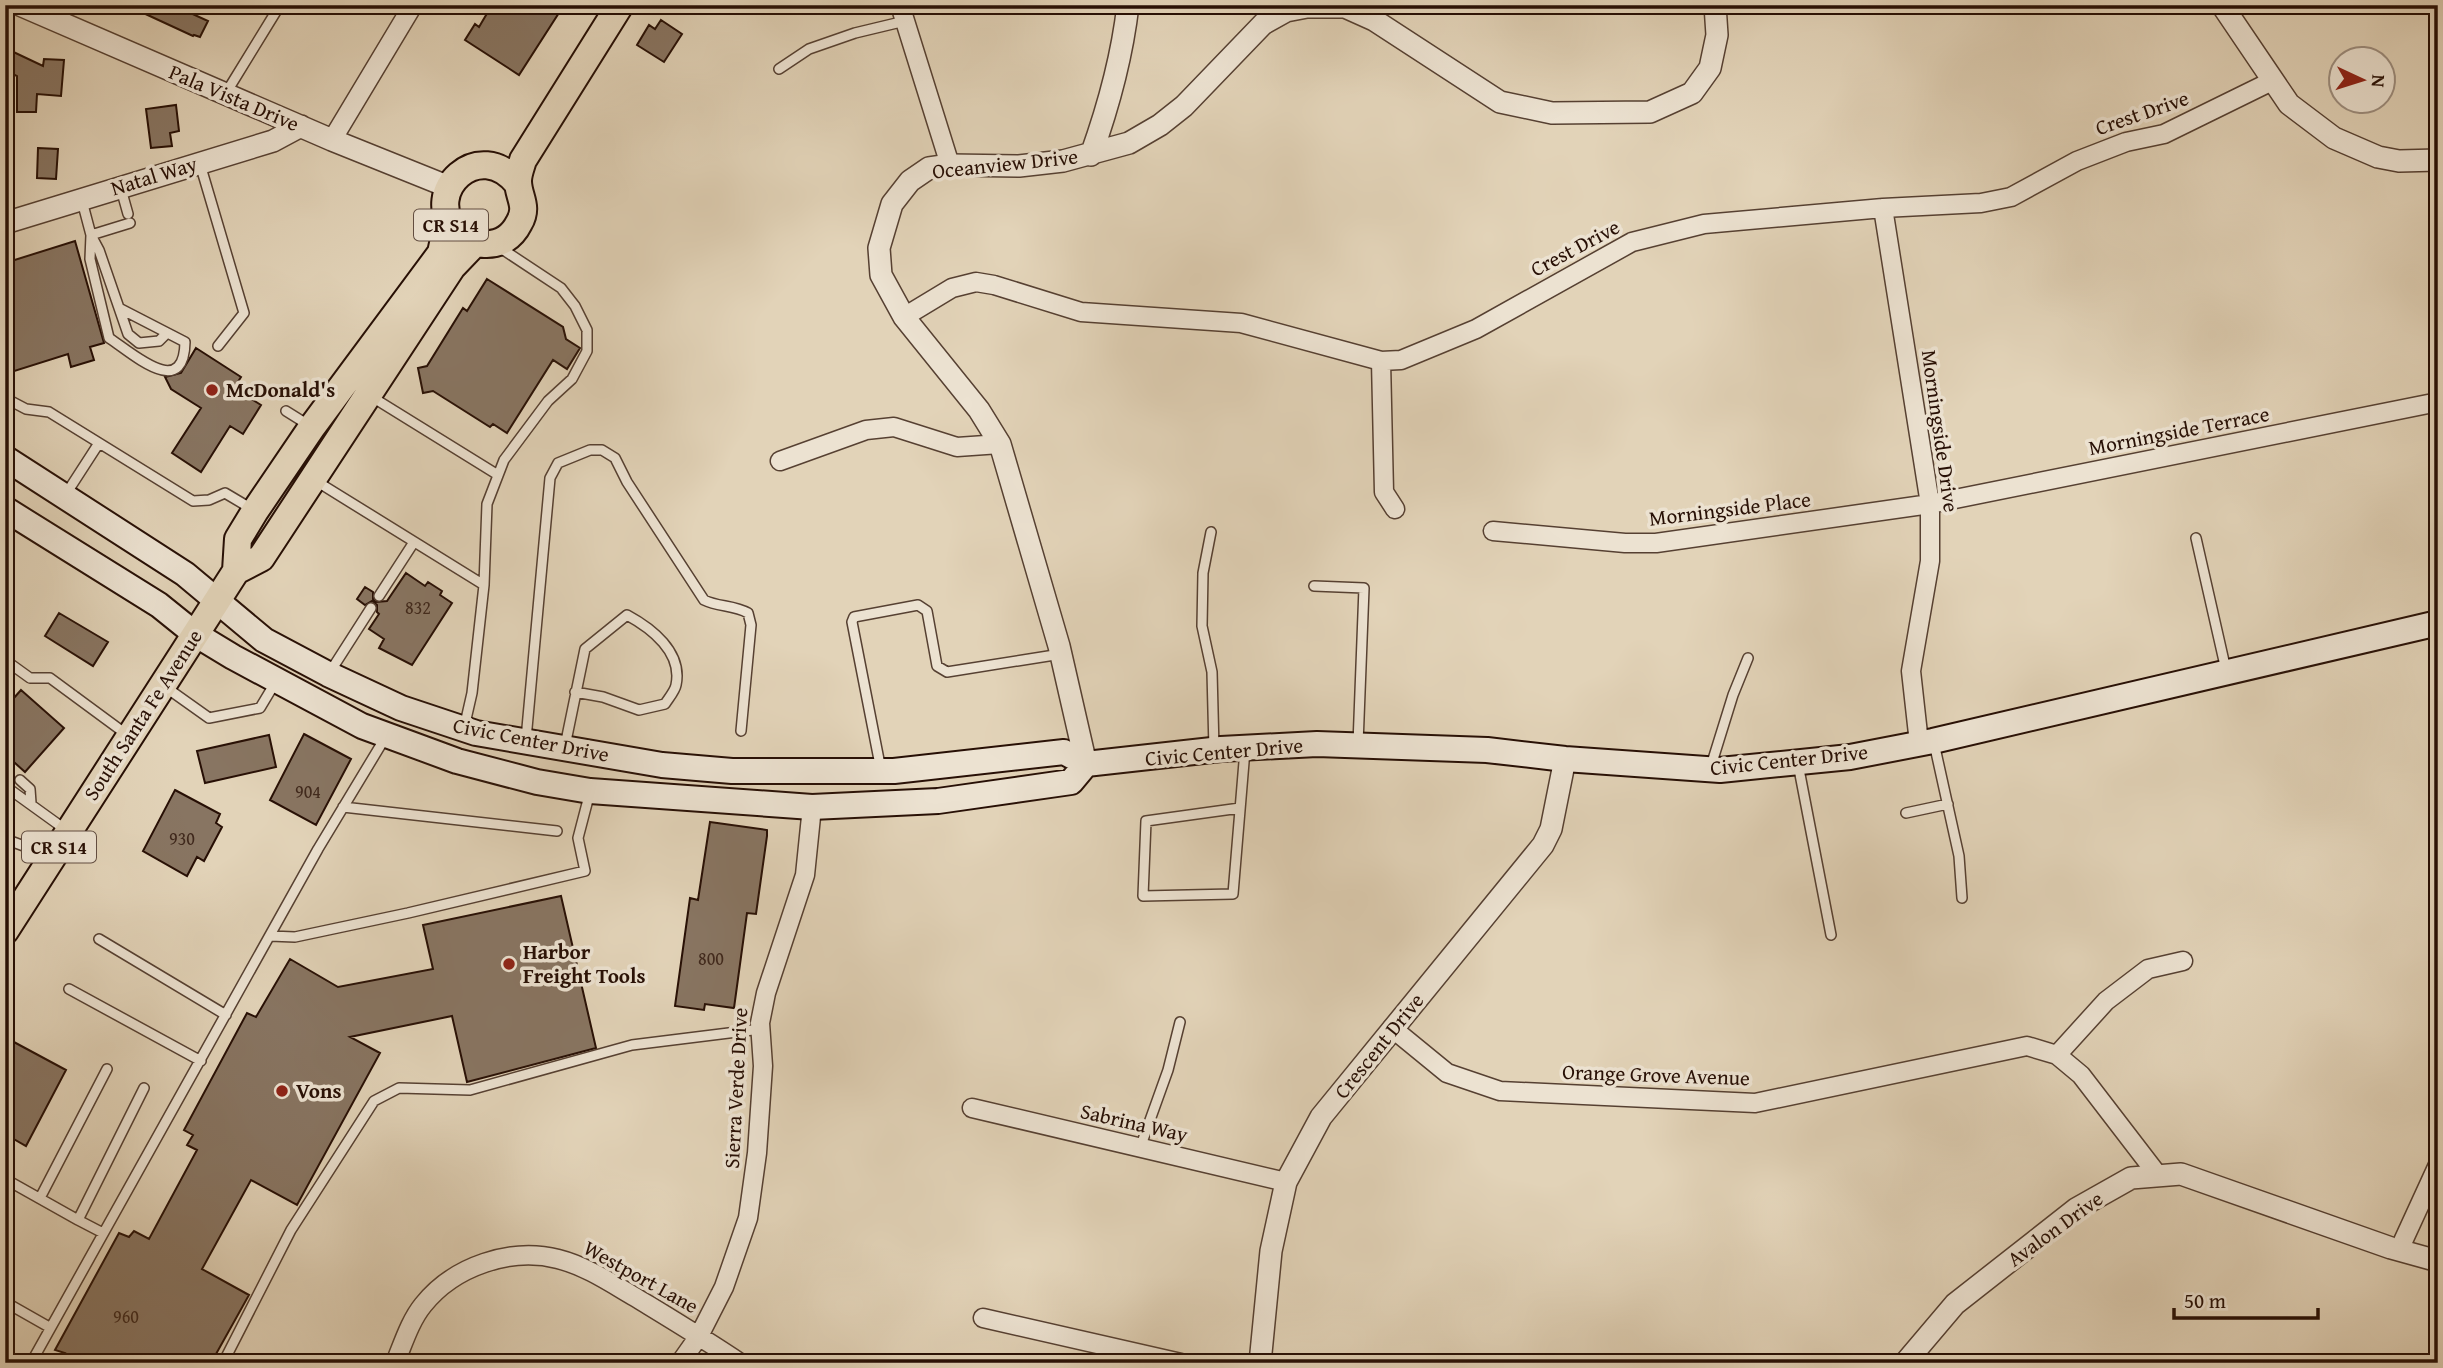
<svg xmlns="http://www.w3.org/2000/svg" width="2443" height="1368" font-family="'Gentium Book Plus',serif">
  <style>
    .building { fill: #887562; stroke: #270f05; stroke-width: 2 }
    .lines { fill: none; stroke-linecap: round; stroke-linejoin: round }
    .service-casing { stroke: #564032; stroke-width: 12 }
    .minor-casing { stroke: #564032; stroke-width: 21 }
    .tertiary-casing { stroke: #564032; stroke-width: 24 }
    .secondary-casing { stroke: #270f05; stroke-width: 28 }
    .primary-casing { stroke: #270f05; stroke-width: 30 }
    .service { stroke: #ece2d1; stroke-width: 9 }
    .minor { stroke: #ece2d1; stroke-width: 18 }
    .tertiary { stroke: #ece2d1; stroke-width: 21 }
    .secondary { stroke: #ece2d1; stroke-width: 24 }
    .primary { stroke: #e2d3b8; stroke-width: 26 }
    .poi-dot { fill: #8f2418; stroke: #ece2d1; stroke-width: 2.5 }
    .labels { text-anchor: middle; stroke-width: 7; stroke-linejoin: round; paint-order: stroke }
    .number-label { font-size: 18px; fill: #3f281c }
    .shield { fill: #ece2d1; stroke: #624e42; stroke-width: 2 }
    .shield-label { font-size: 19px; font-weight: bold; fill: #270f05 }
    .street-label { font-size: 21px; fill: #270f05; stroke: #ece2d1 }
    .poi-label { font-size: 21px; font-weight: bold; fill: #270f05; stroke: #ece2d1; text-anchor: start }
  </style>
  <rect width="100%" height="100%" fill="#e2d3b8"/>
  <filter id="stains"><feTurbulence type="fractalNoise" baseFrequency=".00286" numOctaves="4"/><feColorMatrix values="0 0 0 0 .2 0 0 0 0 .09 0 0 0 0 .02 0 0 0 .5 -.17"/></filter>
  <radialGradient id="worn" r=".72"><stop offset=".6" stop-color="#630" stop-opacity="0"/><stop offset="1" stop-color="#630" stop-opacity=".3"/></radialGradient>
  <!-- building -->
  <path class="building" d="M 126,5 L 173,5 L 208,21 L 200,37 L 194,35 L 193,36 Z
    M 492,5 L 564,5 L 519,75 L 465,40 L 475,24 L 479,27 Z
    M 661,20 L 682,34 L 664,62 L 637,45 L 649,25 L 655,29 Z
    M 5,48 L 43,66 L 44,59 L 64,60 L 61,96 L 37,94 L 36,112 L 17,112 L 17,76 L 5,70 Z
    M 176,105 L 179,131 L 170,133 L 172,146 L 151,148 L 146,109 Z
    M 38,148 L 58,149 L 56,179 L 37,178 Z
    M 75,241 L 104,343 L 90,347 L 94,360 L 71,367 L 68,354 L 5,374 L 5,263 Z
    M 487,279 L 563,327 L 566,339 L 580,348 L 567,369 L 553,360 L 507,433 L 493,424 L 490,427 L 433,391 L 423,393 L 418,368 L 427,366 L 463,308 L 467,311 Z
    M 196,348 L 241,377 L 234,388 L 261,405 L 243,434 L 230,426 L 201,472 L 172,453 L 201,408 L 171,389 L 165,377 L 181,373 Z
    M 406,573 L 425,586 L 428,582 L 442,591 L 440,595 L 452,603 L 412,665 L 379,648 L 384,639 L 369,629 L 379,614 L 377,612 L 377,605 L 372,601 L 365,605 L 357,599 L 365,587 L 373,592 L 373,599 L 376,602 L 387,601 Z
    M 59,613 L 108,642 L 93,666 L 45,636 Z
    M 21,690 L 64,728 L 25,772 L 5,754 L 5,708 Z
    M 304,734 L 351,759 L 316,825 L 270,800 Z
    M 269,735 L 276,767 L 205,783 L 197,751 Z
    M 175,790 L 220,814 L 216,823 L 222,827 L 204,861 L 197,857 L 187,876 L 143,851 Z
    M 710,822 L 767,830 L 767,836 L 756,914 L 747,913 L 734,1008 L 705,1004 L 704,1010 L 675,1006 L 690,898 L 698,900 Z
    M 561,896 L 596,1048 L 467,1082 L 452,1016 L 350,1037 L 380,1053 L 297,1205 L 251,1180 L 202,1269 L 249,1295 L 211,1363 L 59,1363 L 65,1353 L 55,1350 L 119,1233 L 129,1237 L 134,1231 L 149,1239 L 197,1150 L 187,1145 L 193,1135 L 184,1130 L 247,1013 L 256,1017 L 290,959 L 338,987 L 433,969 L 423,925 Z
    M 12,1041 L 66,1070 L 26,1146 L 5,1134 L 5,1053 Z"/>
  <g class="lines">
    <defs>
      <path id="service" d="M 779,69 L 809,49 L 855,33 L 905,21
        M 226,93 L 280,5
        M 200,164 L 244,313 L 218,346
        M 121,189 L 128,214
        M 82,201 L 91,235 L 99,250 L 128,334 L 139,343 L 159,341 L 167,333
        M 91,235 L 90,259 L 109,338 C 132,353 184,401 185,342 L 119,308
        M 91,235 L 130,223
        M 372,397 L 498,475
        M 5,398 L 26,409 L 49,412 L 193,501 L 209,500 L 225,493 L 252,509
        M 286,411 L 310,426
        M 316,481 L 484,585
        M 66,494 L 99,443
        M 1211,532 L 1203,573 L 1202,626 L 1212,672 L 1214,749
        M 2196,538 L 2226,670
        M 1314,586 L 1364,588 L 1358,744
        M 379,596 L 414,542
        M 5,660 L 30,678 L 50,678 L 126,734
        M 330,672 L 371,608
        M 164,686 L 209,718 L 260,708 L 275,683
        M 464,728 L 472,693 L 484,585 L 487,504 L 504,460 L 548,401 L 572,379 L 587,351 L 587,330 L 575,306 L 561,288 L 499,247
        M 526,739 L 550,478 L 558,463 L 590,450 L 602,450 L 615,458 L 627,482 L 704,600 C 718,607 734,605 748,613 L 751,625 L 741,731
        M 1934,743 L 1959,856 L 1962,898
        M 565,746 L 585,649 L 627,615 C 651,628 683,652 676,685 C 675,691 668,699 665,704 L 639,710 L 603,697 L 575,692
        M 1798,764 L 1831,935
        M 5,766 L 6,766
        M 1710,769 L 1733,695 L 1748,658
        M 881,770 L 852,622 L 854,617 L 918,605 L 927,611 L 937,666 L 947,672 L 1061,654
        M 20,780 L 30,789 L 31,803
        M 5,786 L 66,830
        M 343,807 L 557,831
        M 1240,808 L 1146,821 L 1143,896 L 1233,894 L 1245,750
        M 1906,813 L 1948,804
        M 5,839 L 51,856
        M 270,936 L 295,937 L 408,913 L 585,871 L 578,838 L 590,792
        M 99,939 L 226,1015
        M 69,989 L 201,1061
        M 1140,1148 L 1168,1070 L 1180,1022
        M 5,1179 L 78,1220 L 144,1088
        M 40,1198 L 107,1069
        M 78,1220 L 103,1233
        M 5,1302 L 49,1327
        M 31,1363 L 318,849 L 385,738
        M 223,1363 L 291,1230 L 374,1101 L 399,1088 L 470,1090 L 632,1045 L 761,1029"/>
      <path id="minor" d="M 900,5 L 950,165
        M 56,21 L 65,5
        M 332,140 L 413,5
        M 1883,208 L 1930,504 L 1930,561 L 1911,671 L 1919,743
        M 904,317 L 952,288 L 976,282 L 994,285 L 1081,312 L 1241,323 L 1381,361 L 1401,360 L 1476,329 L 1632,242 L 1704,224 L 1883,208 L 1981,203 L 2011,197 L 2077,161 L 2126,142 L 2164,134 L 2272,81
        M 1381,361 L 1384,492 L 1395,509
        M 780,461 L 866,430 L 894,427 L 957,447 L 1000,444
        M 1493,531 L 1625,543 L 1656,543 L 1930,504 L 2438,402
        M 1392,1028 L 1447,1073 L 1500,1091 L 1755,1103 L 2027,1046 L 2057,1055 L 2081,1075 L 2157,1174
        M 2057,1055 L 2106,1001 L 2148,969 L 2183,961
        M 972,1108 L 1286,1182
        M 2399,1250 L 2438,1165
        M 983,1318 L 1181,1363
        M 395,1363 C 403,1344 410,1321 423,1305 C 454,1266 511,1247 558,1259 C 586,1266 611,1283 635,1297 C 671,1319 706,1340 740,1363
        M 680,1363 L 699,1336 L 724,1287 L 748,1218 L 757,1153 L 763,1066 L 760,1023 L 766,993 L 805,875 L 812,807"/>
      <path id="tertiary" d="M 20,5 L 332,140 L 449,187
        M 2222,5 L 2289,104 L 2334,138 L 2378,157 L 2399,161 L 2438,160
        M 1091,155 C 1109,105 1122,57 1128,5
        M 5,223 L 273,141 L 301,126
        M 1086,764 L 1059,646 L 1000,444 L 979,410 L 904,317 L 881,275 L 879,248 L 892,204 L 910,181 L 929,168 L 950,165 L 1019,166 L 1063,161 L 1129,143 L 1160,125 L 1184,106 L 1263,24 L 1286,11 L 1307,7 L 1345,7 L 1374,20 L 1500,102 L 1552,113 L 1650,112 L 1692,93 L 1710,68 L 1717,35 L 1715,5
        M 1260,1363 L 1271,1251 L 1286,1182 L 1321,1117 L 1543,845 L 1551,829 L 1565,759
        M 1905,1363 L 1955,1304 L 2076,1209 L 2131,1178 L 2181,1174 L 2391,1248 L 2438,1261"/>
      <path id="secondary" d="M 5,458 L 185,574 L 264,640 L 328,674 L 401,708 L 476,733 L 662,765 L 732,771 L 894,771 L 1064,752 L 1086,764 L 1221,749 L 1317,744 L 1487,750 L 1565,759 L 1720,770 L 1850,757 L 1933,741 L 2438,623
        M 5,509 L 159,605 L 195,634 L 233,657 L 362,726 L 457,761 L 537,782 L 590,791 L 812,807 L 938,801 L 1071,782 L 1086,764"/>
      <path id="primary" d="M 518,184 C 479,135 421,193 456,230 C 463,238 473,244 484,244 C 500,245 512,237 519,223 C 529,206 518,197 518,181 C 518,174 521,167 523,160 L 620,5
        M 236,571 L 261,558 L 452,267 L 475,243
        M 5,931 L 236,571 L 238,539 L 255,511 L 312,427 L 441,253 L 448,220"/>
    </defs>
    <!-- service casing -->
    <use href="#service" class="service-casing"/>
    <!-- minor casing -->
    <use href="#minor" class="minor-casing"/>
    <!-- tertiary casing -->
    <use href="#tertiary" class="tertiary-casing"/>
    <!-- secondary casing -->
    <use href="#secondary" class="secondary-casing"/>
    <!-- primary casing -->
    <use href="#primary" class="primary-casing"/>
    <!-- service -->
    <use href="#service" class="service"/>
    <!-- minor -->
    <use href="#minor" class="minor"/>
    <!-- tertiary -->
    <use href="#tertiary" class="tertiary"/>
    <!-- secondary -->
    <use href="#secondary" class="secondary"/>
    <!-- primary -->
    <use href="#primary" class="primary"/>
  </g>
  <!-- markers -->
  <g class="poi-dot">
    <circle cx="212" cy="390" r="7"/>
    <circle cx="509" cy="964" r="7"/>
    <circle cx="282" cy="1091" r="7"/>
  </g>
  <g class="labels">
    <!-- number labels -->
    <g class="number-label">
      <text x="418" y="614">832</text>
      <text x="308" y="798">904</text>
      <text x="182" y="845">930</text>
      <text x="711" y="965">800</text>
      <text x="126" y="1323">960</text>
    </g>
    <!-- shield labels -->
    <g class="shield">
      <rect x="414" y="209.5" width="74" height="31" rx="5"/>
      <rect x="22" y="831.5" width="74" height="31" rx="5"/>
    </g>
    <g class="shield-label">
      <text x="451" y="232">CR S14</text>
      <text x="59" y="854">CR S14</text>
    </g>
    <!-- street labels -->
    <g class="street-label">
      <text transform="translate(234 98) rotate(23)" y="7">Pala Vista Drive</text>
      <text transform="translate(2142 113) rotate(-19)" y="7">Crest Drive</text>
      <text transform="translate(1005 164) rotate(-6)" y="7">Oceanview Drive</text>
      <text transform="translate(154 176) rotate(-17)" y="7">Natal Way</text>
      <text transform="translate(1575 248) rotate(-28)" y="7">Crest Drive</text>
      <text transform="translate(1940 431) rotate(82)" y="7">Morningside Drive</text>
      <text transform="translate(2179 431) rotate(-11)" y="7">Morningside Terrace</text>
      <text transform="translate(1730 509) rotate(-7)" y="7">Morningside Place</text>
      <text transform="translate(143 715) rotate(-57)" y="7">South Santa Fe Avenue</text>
      <text transform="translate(531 740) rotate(11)" y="7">Civic Center Drive</text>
      <text transform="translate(1224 752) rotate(-5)" y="7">Civic Center Drive</text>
      <text transform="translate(1789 760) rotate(-6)" y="7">Civic Center Drive</text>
      <text transform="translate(1379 1046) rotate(-51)" y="7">Crescent Drive</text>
      <text transform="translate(1656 1075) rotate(2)" y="7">Orange Grove Avenue</text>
      <text transform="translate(736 1088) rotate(-87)" y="7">Sierra Verde Drive</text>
      <text transform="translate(1134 1123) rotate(13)" y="7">Sabrina Way</text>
      <text transform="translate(2055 1229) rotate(-36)" y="7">Avalon Drive</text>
      <text transform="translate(641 1277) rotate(29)" y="7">Westport Lane</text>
    </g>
    <!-- poi labels -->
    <g class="poi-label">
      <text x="226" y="397">McDonald's</text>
      <text x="523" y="959">Harbor<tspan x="523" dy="24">Freight Tools</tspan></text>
      <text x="296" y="1098">Vons</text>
    </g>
  </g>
  <!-- margin -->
  <rect width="2443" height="1368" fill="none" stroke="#e2d3b8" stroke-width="28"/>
  <rect x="7" y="7" width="2429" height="1354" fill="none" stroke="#270f05" stroke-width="3.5"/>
  <rect x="14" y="14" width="2415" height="1340" fill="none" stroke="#270f05" stroke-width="2"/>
  <!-- north arrow -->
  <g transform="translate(2362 80) rotate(94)"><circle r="33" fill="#ece2d1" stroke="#9d8e7f" stroke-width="2"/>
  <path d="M0-5L12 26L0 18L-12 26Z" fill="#8f2418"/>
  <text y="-10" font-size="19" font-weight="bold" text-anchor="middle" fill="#270f05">N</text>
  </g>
  <!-- scale -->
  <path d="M2174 1308v10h144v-10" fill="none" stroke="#270f05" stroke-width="3.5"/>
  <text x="2184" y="1308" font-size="21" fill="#270f05" stroke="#ece2d1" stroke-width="5" paint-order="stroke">50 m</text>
  <rect width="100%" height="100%" filter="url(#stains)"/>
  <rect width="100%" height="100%" fill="url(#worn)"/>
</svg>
